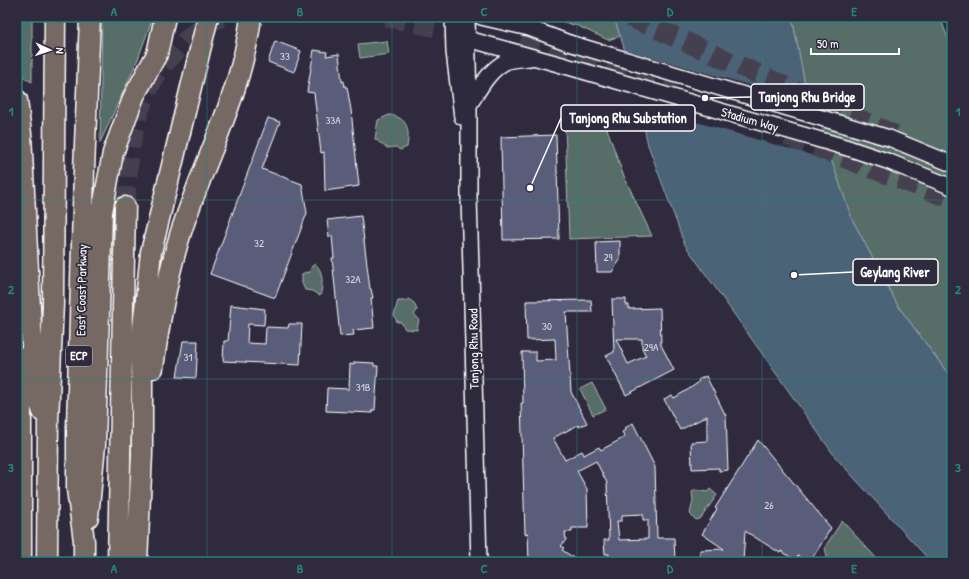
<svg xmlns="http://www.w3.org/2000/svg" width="969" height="579" font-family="'Patrick Hand',sans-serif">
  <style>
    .green { fill: #576d68; stroke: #abb6b4 }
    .water { fill: #4c6477; stroke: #94a2ad }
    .pier { fill: #2f2a3d }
    .building { fill: #5a5d7a; stroke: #fff; fill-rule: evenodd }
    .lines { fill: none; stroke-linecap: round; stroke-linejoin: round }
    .highway-tunnel { stroke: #443f50; stroke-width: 20; stroke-dasharray: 20 10; stroke-linecap: butt }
    .secondary-casing { stroke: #fff; stroke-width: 18 }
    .highway-casing { stroke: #fff; stroke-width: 23 }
    .secondary { stroke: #2f2a3d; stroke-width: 15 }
    .highway { stroke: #766964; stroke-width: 20 }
    .secondary-bridge-casing { stroke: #fff; stroke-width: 18; stroke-linecap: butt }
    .secondary-bridge { stroke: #2f2a3d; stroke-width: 15 }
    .grid { fill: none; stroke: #27847c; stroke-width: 1; stroke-opacity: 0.55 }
    .labels { text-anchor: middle; stroke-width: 3.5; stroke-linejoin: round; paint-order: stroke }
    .number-label { font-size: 11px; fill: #d6d6de }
    .shield { fill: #2f2a3d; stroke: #c1bfc5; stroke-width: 1 }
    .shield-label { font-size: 12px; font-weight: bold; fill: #fff }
    .street-label { font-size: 13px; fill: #fff; stroke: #2f2a3d }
    .leader { fill: none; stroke: #fff; stroke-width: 1.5 }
    .callout-dot { fill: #fff; stroke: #2f2a3d; stroke-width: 1.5 }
    .callout { fill: #2f2a3d; stroke: #fff; stroke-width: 1.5 }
    .callout-label { font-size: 14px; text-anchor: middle; font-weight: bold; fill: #fff }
    .neatline { fill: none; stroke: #27847c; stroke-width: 1.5 }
    .grid-label { font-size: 13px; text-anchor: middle; font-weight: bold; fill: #27847c }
  </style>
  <rect width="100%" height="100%" fill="#2f2a3d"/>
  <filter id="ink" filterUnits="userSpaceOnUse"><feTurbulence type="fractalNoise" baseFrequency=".025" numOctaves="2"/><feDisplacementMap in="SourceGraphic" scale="8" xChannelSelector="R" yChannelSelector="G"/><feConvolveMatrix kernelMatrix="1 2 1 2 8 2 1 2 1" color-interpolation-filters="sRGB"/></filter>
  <g filter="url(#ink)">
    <!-- green -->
    <path class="green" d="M 17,17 L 32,17 L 32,82 L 24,78 L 17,53 Z
      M 102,17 L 153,17 L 138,59 L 100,143 Z
      M 546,17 L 614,17 L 620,36 L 608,40 L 578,26 Z
      M 792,17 L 940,17 L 952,49 L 952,379 L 898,306 L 852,219 L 805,85 Z
      M 387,41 L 389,54 L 360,58 L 358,44 Z
      M 389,115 C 408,117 410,130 407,147 L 400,150 L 396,147 L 387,148 L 375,139 L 378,120 Z
      M 565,124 L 606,126 L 623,174 L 652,236 L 569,239 Z
      M 315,264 C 324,270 323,287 320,296 L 312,291 L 305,290 L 302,283 L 302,274 L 306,272 L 309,273 L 312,266 Z
      M 409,299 L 414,303 L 417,310 L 414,315 L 419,319 L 417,330 L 405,329 L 401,322 L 397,322 L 394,315 L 398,301 L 405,301 Z
      M 592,383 L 606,409 L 593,415 L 580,389 Z
      M 710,489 L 717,495 L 701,518 L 696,520 L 690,514 L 693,500 L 692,492 L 696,490 L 707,492 Z
      M 842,521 L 880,562 L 828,562 L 825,547 Z"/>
    <!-- water -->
    <path class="water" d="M 614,17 L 792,17 L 805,85 L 852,219 L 898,306 L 952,379 L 952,562 L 931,562 L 836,458 L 685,245 L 648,145 L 632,73 Z"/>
    <!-- pier -->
    <path class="pier" d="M 622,49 L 813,103 L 832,161 L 637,105 Z"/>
    <!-- building -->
    <path class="building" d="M 275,41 L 301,51 L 294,72 L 268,62 Z
      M 314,50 L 327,52 L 326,56 L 339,54 L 342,82 L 344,81 L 345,87 L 347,87 L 351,110 L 359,186 L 325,191 L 324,152 L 321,153 L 314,93 L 307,92 Z
      M 268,118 L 280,122 L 262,169 L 302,184 L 307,213 L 275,298 L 210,274 Z
      M 556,135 L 559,239 L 503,240 L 501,137 Z
      M 361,216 L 370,289 L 371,289 L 373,298 L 371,298 L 374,328 L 353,330 L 354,335 L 340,336 L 332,258 L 334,258 L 332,236 L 329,237 L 327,220 Z
      M 620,241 L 620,260 L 612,272 L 597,272 L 596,242 Z
      M 612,299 L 626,299 L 626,305 L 629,305 L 629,309 L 660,308 L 661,345 L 674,370 L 626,395 L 606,356 L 614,352 ZM 616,339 L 642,339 L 642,348 L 646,356 L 628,364 Z
      M 591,300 L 592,312 L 566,312 L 571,392 L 587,423 L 579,427 L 578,425 L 553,438 L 565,460 L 582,451 L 584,455 L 599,447 L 601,450 L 625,437 L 622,432 L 626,430 L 625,428 L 633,423 L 655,467 L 657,538 L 674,538 L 675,562 L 609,562 L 609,554 L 605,554 L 604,540 L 609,540 L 607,483 L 596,461 L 577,471 L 587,489 L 588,528 L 572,528 L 572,532 L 565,532 L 566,540 L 561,546 L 564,548 L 562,550 L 580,562 L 529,562 L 528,533 L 525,534 L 521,403 L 523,403 L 522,352 L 536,352 L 536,361 L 556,360 L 555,339 L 527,340 L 526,301 ZM 643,514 L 643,520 L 648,520 L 648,539 L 619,540 L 617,521 L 622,521 L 622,515 Z
      M 231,305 L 265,309 L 264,325 L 248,324 L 247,343 L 265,344 L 266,327 L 288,328 L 289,324 L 302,324 L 300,365 L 223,361 L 224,341 L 228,341 Z
      M 183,341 L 198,341 L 196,378 L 177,377 Z
      M 354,362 L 374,363 L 374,366 L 378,366 L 375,410 L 372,410 L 372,413 L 326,411 L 327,388 L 349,389 L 350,364 L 354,365 Z
      M 706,376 L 726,416 L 728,470 L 719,471 L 719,468 L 692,469 L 691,442 L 707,441 L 707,416 L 680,430 L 664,399 L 672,395 L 674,398 L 689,389 L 699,382 L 698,380 Z
      M 758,440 L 831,528 L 810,562 L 798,556 L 795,560 L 781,551 L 780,553 L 745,531 L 743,562 L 700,562 L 700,550 L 724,549 L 702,534 L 717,509 L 715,508 Z"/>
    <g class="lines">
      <!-- highway-tunnel -->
      <path class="highway-tunnel" d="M 386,17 L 473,35
        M 630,17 L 897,136
        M 523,33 L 674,92
        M 787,136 L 952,199
        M 125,207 C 128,158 131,114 158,72 C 163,64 170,57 176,51 C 188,37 205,22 223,17"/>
      <defs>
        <path id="secondary" d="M 453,17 L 454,52 L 462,117
          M 467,17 L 469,105 L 469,197 L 479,562
          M 481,17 L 529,28 L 569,43 L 889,138 L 952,164
          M 457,36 L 562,65
          M 469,105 C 479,90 488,71 505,62 C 512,59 522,59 530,58
          M 848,148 L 887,161 L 952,187"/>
        <path id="highway" d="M 17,100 L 21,134 L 33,366 L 36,392 L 43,412
          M 21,358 L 21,562
          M 153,368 C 159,322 167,277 181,232 C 204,161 242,93 251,17
          M 88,517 L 95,445 L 102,212 L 113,153 L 134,96 L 157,54 L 165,17
          M 47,562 L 48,421 L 53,303 L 55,17
          M 84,562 L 84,541 L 77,489 L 77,427 L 84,170 L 90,17
          M 118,562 L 125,207
          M 137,562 L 142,454 L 142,337 L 151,252 L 208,17"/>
      </defs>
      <!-- secondary casing -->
      <use href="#secondary" class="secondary-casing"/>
      <!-- highway casing -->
      <use href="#highway" class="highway-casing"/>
      <!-- secondary -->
      <use href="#secondary" class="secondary"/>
      <!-- highway -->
      <use href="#highway" class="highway"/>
      <defs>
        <path id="secondary-bridge" d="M 562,65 L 848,148"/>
      </defs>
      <!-- secondary-bridge casing -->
      <use href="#secondary-bridge" class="secondary-bridge-casing"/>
      <!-- secondary-bridge -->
      <use href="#secondary-bridge" class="secondary-bridge"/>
    </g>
  </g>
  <!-- grid -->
  <path class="grid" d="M 207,17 L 207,562M 392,17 L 392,562M 577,17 L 577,562M 762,17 L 762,562M 17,200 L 952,200M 17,379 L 952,379"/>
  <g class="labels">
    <!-- number labels -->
    <g class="number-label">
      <text x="285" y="60">33</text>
      <text x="333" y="124">33A</text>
      <text x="259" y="247">32</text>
      <text x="608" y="261">29</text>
      <text x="353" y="283">32A</text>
      <text x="547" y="330">30</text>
      <text x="651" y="351">29A</text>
      <text x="188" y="361">31</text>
      <text x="363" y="391">31B</text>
      <text x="769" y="509">26</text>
    </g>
    <!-- shield labels -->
    <rect class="shield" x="66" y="346" width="26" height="20" rx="3"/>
    <g class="shield-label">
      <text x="79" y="360">ECP</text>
    </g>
    <!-- street labels -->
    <g class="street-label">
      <text transform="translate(750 119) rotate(16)" y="5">Stadium Way</text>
      <text transform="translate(81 290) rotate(-89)" y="5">East Coast Parkway</text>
      <text transform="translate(473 349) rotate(-91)" y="5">Tanjong Rhu Road</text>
    </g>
  </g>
  <!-- callouts -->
  <path class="leader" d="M705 98L751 97M530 188L561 118M794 275L853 272"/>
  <g class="callout-dot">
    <circle cx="705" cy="98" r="4"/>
    <circle cx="530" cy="188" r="4"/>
    <circle cx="794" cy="275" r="4"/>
  </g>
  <g class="callout">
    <rect x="751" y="84" width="113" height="26" rx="4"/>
    <rect x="561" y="105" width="134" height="26" rx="4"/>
    <rect x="853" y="259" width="85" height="26" rx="4"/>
  </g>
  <g class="callout-label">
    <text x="807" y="102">Tanjong Rhu Bridge</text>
    <text x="628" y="123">Tanjong Rhu Substation</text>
    <text x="895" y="277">Geylang River</text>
  </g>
  <!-- margin -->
  <rect width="969" height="579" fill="none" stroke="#2f2a3d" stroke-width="44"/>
  <!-- north arrow -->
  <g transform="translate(50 50) rotate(93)" stroke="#2f2a3d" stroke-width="3" paint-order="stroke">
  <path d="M0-3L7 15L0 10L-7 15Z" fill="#ffffff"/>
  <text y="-6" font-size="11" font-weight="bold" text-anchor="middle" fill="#ffffff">N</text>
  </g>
  <!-- scale -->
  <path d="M811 48v6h88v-6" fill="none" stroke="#ffffff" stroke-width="2"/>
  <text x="817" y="48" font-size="12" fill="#ffffff" stroke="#2f2a3d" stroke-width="3" paint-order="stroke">50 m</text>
  <rect x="22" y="22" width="925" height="535" class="neatline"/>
  <g class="grid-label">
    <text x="114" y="16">A</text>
    <text x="300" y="16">B</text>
    <text x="484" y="16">C</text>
    <text x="670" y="16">D</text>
    <text x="854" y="16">E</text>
    <text x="11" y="116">1</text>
    <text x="958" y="116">1</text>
    <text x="11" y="294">2</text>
    <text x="958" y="294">2</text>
    <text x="11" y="472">3</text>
    <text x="958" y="472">3</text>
    <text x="114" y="573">A</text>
    <text x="300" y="573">B</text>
    <text x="484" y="573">C</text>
    <text x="670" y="573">D</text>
    <text x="854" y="573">E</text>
  </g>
</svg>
